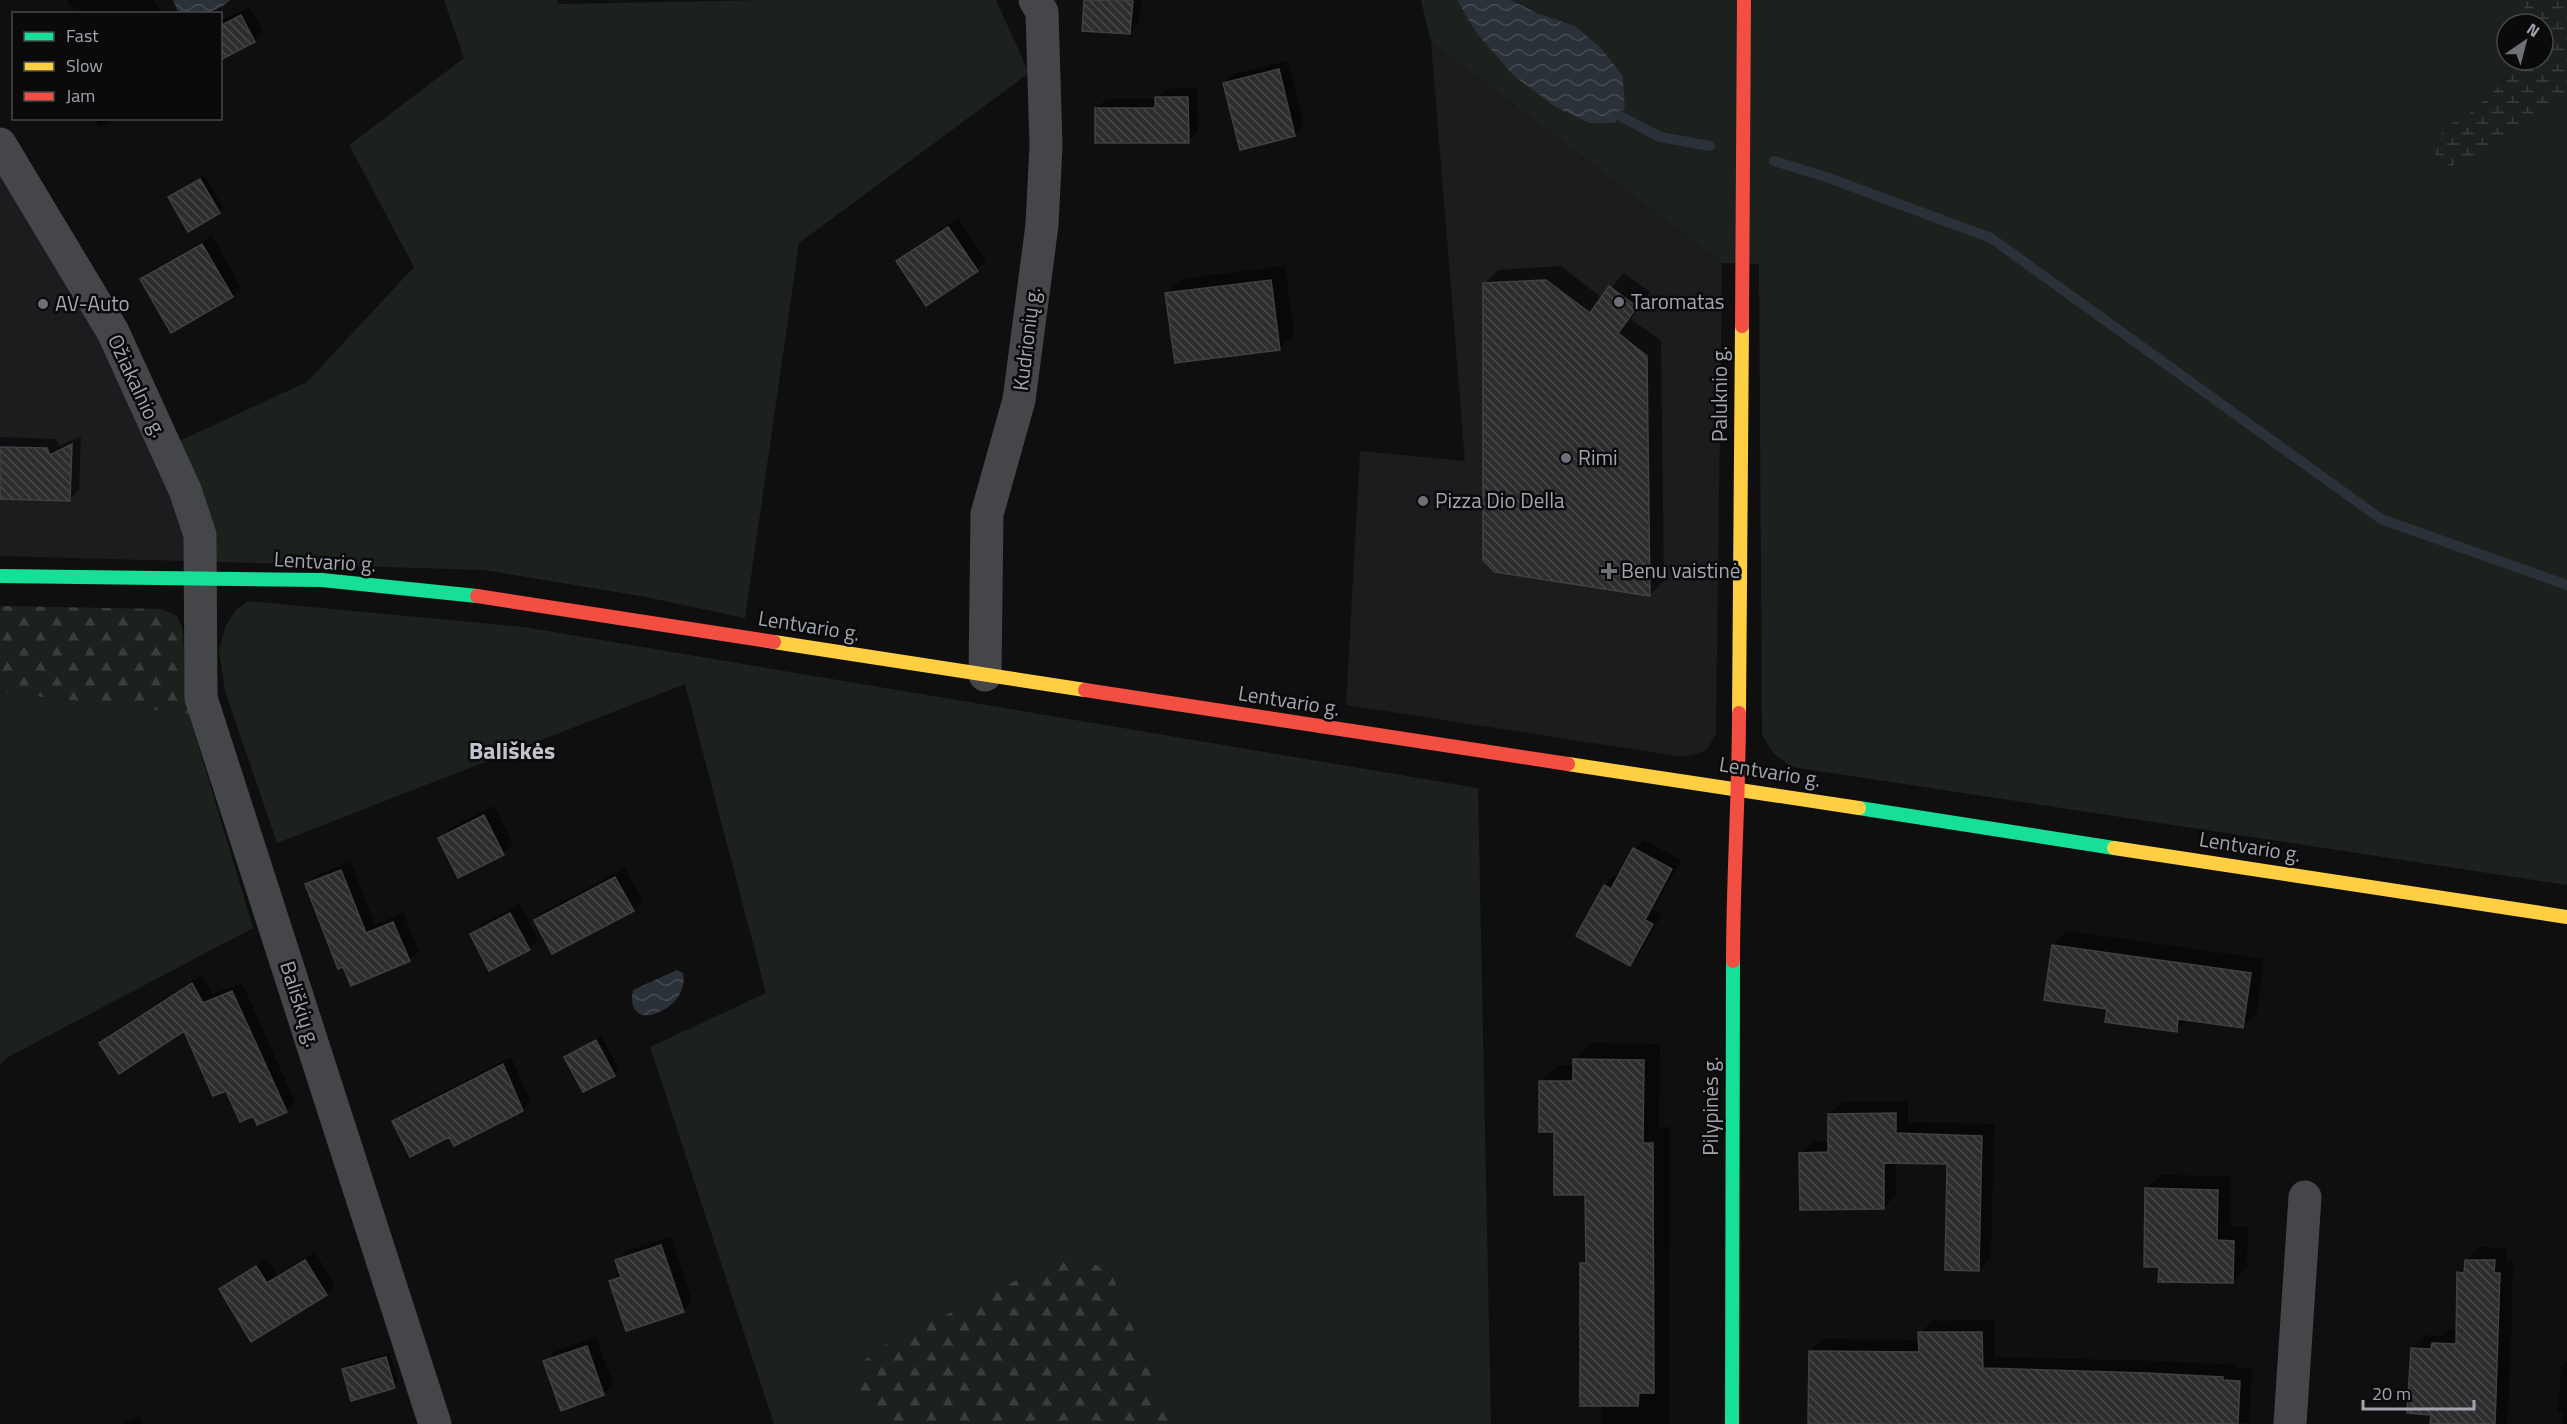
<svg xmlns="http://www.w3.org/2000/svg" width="2567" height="1424" font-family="'Titillium Web',sans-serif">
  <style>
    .built { fill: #1c1c1e }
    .green { fill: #1c211d }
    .forest { fill: url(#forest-firs) }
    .wetland { fill: url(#wetland-marsh) }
    .water { fill: url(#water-waves) }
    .shadow { fill: #0007 }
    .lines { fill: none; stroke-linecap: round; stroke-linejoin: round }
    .stream { stroke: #2b3138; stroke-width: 10 }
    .building { fill: url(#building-back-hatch); stroke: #3f4043; stroke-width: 1.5 }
    .street { stroke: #454649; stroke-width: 33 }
    .fast { stroke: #16e098; stroke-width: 14 }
    .slow { stroke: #ffcf43; stroke-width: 14 }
    .jam { stroke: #f24e42; stroke-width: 14 }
    .poi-dot { fill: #6e7078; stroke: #0a0a0b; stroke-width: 2 }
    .labels { text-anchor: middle; stroke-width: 5; stroke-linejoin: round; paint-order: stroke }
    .poi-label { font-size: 21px; fill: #a1a5b0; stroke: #0a0a0b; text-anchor: start }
    .street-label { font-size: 21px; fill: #a1a5b0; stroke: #0a0a0b }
    .quarter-label { font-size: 24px; font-weight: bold; fill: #c2c4cc; stroke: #0a0a0b }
  </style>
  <defs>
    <pattern id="forest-firs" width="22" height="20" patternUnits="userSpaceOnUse" patternTransform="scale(1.5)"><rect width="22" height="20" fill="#1c211d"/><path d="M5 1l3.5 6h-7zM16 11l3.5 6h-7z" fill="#3a3e3b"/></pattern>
    <pattern id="wetland-marsh" width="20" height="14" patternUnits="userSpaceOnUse" patternTransform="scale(1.5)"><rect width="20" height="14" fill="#1c211d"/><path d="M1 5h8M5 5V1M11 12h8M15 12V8" fill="none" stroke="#3a3e3b"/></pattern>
    <pattern id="water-waves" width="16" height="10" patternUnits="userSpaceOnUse" patternTransform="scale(1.5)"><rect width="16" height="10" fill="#2b3138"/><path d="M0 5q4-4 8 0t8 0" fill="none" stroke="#474c52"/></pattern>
    <pattern id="building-back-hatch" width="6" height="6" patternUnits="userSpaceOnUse" patternTransform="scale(1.5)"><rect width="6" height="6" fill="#2d2d2e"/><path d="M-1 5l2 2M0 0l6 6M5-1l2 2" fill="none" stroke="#48484a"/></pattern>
  </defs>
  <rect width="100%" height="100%" fill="#0f0f10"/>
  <!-- built -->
  <path class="built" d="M 1431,42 L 1722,263 L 1716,734 L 1706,751 L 1683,757 L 1346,705 L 1360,451 L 1465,461 Z
    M 0,164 L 173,444 L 219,562 L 0,556 Z"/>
  <!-- green -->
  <path class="green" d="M 444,0 L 557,0 L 559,4 L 768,0 L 996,0 L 1029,73 L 799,243 L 745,618 L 646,597 L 484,570 L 219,562 L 173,444 L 307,382 L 414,267 L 349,145 L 464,58 Z
    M 1421,0 L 1457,0 L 1475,31 L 1557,108 L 1589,123 L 1615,123 L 1625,110 L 1623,76 L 1575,26 L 1537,13 L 1511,0 L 2525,0 L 2523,24 L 2507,24 L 2507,60 L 2515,60 L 2511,74 L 2473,111 L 2449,125 L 2490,147 L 2562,98 L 2567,99 L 2567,885 L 1792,767 L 1773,753 L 1762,734 L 1759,264 L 1722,263 L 1431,42 Z
    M 248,601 L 524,627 L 1478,788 L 1491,1424 L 1172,1424 L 1111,1272 L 850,1393 L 876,1424 L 774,1424 L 650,1047 L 766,993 L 685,684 L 277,843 L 225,691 L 219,652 L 225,627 L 236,610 Z
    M 0,692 L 189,714 L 253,928 L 10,1056 L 0,1064 Z"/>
  <!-- forest -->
  <path class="forest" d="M 0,606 L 162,609 L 177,616 L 182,627 L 189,714 L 0,692 Z
    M 1056,1261 L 1091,1263 L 1111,1272 L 1172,1424 L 876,1424 L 850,1393 L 855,1370 L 876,1349 Z"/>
  <!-- wetland -->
  <path class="wetland" d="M 2525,0 L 2567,0 L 2567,99 L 2562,98 L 2490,147 L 2451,166 L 2437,160 L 2433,144 L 2449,125 L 2473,111 L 2511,74 L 2515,60 L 2543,60 L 2543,24 L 2523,24 Z"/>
  <!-- water -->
  <path class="water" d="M 173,0 L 230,0 C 217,14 197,14 179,14 Z
    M 1457,0 L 1511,0 L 1537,13 L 1575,26 L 1600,47 L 1623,76 L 1625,109 L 1615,123 L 1589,123 L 1557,108 L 1513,75 L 1475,31 Z
    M 677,970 L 683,973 C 692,1009 623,1038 633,990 Z"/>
  <!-- shadow -->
  <path class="shadow" d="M 67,0 L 154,0 L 163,14 L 81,14 L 77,7 L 73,9 Z
    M 1086,0 L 1141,0 L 1139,23 L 1130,33 Z
    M 250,7 L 263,32 L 254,41 L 220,58 L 220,21 Z
    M 1288,61 L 1304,125 L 1295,134 L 1241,148 L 1225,83 L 1234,74 Z
    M 1197,88 L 1198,132 L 1188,141 L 1096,109 L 1106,99 L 1155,99 L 1166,89 Z
    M 94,118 L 116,118 L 99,128 Z
    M 204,175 L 223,208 L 219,212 L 170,198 Z
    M 958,218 L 986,260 L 977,270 L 898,262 L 908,252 Z
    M 212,236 L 241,287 L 232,296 L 142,280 L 152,270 Z
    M 1285,266 L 1294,334 L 1280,348 L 1167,293 L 1181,279 Z
    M 1561,266 L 1602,298 L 1624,273 L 1650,292 L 1631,319 L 1661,341 L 1664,581 L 1650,595 L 1484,284 L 1498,270 Z
    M 81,436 L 79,490 L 69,500 L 0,497 L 0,437 L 56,439 L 60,446 Z
    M 494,806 L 513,844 L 503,854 L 440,838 L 449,829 Z
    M 1644,840 L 1681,860 L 1653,910 L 1661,915 L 1639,955 L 1630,964 L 1578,936 L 1605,885 L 1614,876 L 1618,878 L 1635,849 Z
    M 351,862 L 375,925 L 403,913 L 419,951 L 409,960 L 352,984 L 307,884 L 316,875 Z
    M 625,868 L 642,900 L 633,909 L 535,920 L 545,911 Z
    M 520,904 L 538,940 L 529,949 L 472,934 L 481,925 Z
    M 2067,931 L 2264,959 L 2257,1012 L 2243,1026 L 2188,1018 L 2176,1030 L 2109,1007 L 2053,945 Z
    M 202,975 L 212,994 L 242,983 L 295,1102 L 286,1111 L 254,1114 L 227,1089 L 184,1029 L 101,1043 L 110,1034 Z
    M 601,1036 L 619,1070 L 584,1090 L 566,1057 Z
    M 1591,1043 L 1660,1044 L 1659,1127 L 1670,1127 L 1669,1424 L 1601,1424 L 1601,1404 L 1582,1263 L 1587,1258 L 1587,1193 L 1556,1130 L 1541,1082 L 1558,1065 L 1574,1065 L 1574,1060 Z
    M 511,1057 L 530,1101 L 522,1110 L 455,1144 L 450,1135 L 394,1121 L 402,1113 Z
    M 1908,1101 L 1908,1122 L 1994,1124 L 1991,1257 L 1979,1269 L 1948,1162 L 1896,1162 L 1896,1195 L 1884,1207 L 1801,1153 L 1813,1141 L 1830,1141 L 1829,1114 L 1842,1102 Z
    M 2161,1175 L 2231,1176 L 2231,1227 L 2248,1227 L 2247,1267 L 2232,1282 L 2161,1266 L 2146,1189 Z
    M 671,1236 L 692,1301 L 683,1311 L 610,1282 L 621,1272 L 617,1260 L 626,1251 Z
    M 2480,1247 L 2507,1248 L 2507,1261 L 2513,1261 L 2511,1351 L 2507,1424 L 2432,1424 L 2432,1413 L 2413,1348 L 2426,1335 L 2441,1336 L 2447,1330 L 2458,1331 L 2459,1273 L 2466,1266 L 2466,1260 Z
    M 315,1252 L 335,1285 L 326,1294 L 221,1289 L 231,1280 L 266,1258 L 277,1275 Z
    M 1994,1320 L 1995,1357 L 2159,1361 L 2235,1365 L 2235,1368 L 2252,1369 L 2249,1423 L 1810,1424 L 1810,1351 L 1822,1339 L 1920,1340 L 1920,1333 L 1932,1321 Z
    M 596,1337 L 613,1384 L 604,1394 L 562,1409 L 545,1362 L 554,1352 Z
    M 390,1353 L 398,1382 L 394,1387 L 344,1370 L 348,1365 Z
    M 2567,1361 L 2567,1424 L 2562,1424 L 2563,1412 L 2558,1412 L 2561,1367 Z
    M 139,1416 L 143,1424 L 122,1424 Z"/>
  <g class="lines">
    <!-- stream -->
    <path class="stream" d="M 1620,116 L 1660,137 L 1710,146
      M 1774,161 L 1826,177 L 1991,238 L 2381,519 L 2567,585"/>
  </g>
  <!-- building -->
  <path class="building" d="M 1084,0 L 1133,0 L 1130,34 L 1082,31 Z
    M 241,15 L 255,42 L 220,60 L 220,26 Z
    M 1279,69 L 1295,136 L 1240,150 L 1223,83 Z
    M 1155,97 L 1188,97 L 1189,143 L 1095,143 L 1095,108 L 1155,108 Z
    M 200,179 L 220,213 L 188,232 L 168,197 Z
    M 948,227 L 978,271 L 926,306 L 896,261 Z
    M 202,244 L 233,297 L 171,333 L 140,279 Z
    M 1271,280 L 1280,350 L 1175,363 L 1165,293 Z
    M 1546,280 L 1590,313 L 1609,286 L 1637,307 L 1618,333 L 1647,356 L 1650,596 L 1495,572 L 1483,560 L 1483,283 Z
    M 72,444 L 70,501 L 0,499 L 0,447 L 47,448 L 50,455 Z
    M 484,815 L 504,855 L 458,878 L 438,838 Z
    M 1633,848 L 1672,869 L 1645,920 L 1653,924 L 1630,966 L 1576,936 L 1604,885 L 1611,889 Z
    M 341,870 L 366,933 L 393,922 L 410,961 L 351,986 L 343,967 L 338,969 L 305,884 Z
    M 615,877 L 634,911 L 552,954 L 534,920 Z
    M 510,913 L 530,950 L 489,971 L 470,934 Z
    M 2052,945 L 2251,973 L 2243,1028 L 2178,1019 L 2177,1032 L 2105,1022 L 2107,1009 L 2044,1000 Z
    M 192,983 L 203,1003 L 232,991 L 287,1112 L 257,1125 L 253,1116 L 240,1122 L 226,1091 L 213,1096 L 184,1031 L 119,1074 L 99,1043 Z
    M 596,1040 L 615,1076 L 583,1092 L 564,1057 Z
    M 1573,1059 L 1644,1060 L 1643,1143 L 1653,1143 L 1654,1393 L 1639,1393 L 1638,1406 L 1580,1406 L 1580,1263 L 1586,1263 L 1585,1195 L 1554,1195 L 1554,1132 L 1539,1132 L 1539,1081 L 1573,1081 Z
    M 503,1064 L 523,1111 L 454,1146 L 449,1137 L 410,1157 L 392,1121 Z
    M 1896,1113 L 1896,1133 L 1982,1136 L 1979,1271 L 1945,1270 L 1947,1164 L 1884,1163 L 1884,1209 L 1800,1210 L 1799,1153 L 1828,1152 L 1828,1114 Z
    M 2145,1188 L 2218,1190 L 2217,1240 L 2234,1241 L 2233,1283 L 2158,1282 L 2159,1267 L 2144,1267 Z
    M 661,1245 L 684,1312 L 626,1331 L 609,1281 L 621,1277 L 615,1260 Z
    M 305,1260 L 327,1295 L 251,1342 L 219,1289 L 256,1266 L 267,1283 Z
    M 2465,1260 L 2495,1260 L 2494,1273 L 2500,1273 L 2495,1424 L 2430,1424 L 2431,1415 L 2407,1413 L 2411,1348 L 2431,1349 L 2432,1343 L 2456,1344 L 2457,1272 L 2464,1273 Z
    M 1918,1332 L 1982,1332 L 1983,1368 L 2146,1373 L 2223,1377 L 2223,1380 L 2240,1381 L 2238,1424 L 1808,1424 L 1809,1351 L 1919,1352 Z
    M 587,1346 L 604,1395 L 561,1411 L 543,1361 Z
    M 386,1357 L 395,1388 L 351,1401 L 342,1369 Z"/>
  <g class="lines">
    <!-- street -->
    <path class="street" d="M 0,144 L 113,332 L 185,490 L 200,535 L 201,698 L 435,1424
      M 985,675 L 987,514 L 1019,400 L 1042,225 L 1046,146 L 1042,12 L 1035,0
      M 2290,1424 L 2305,1197"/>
    <!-- fast -->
    <path class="fast" d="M 0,576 L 322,580 L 477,596
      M 1859,808 L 2114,848
      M 1732,1424 L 1733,961"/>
    <!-- slow -->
    <path class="slow" d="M 774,642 L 1085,690
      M 1739,713 L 1742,326
      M 1568,764 L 1859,808
      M 2114,848 L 2567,917"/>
    <!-- jam -->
    <path class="jam" d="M 1742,326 L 1744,0
      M 477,596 L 774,642
      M 1085,690 L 1568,764
      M 1733,961 C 1733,878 1739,796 1739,713"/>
  </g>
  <!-- markers -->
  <g class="poi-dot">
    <circle cx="1619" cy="302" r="6"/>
    <circle cx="43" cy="304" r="6"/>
    <circle cx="1566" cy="458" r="6"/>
    <circle cx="1423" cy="501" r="6"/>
    <path d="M1606 562h6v6h6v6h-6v6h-6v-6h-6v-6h6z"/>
  </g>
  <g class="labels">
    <!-- poi labels -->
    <g class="poi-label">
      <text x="1631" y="309">Taromatas</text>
      <text x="55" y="311">AV-Auto</text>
      <text x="1578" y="465">Rimi</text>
      <text x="1435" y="508">Pizza Dio Della</text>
      <text x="1621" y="578">Benu vaistinė</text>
    </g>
    <!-- street labels -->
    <g class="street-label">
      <text transform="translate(1027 339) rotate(-83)" y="7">Kudrionių g.</text>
      <text transform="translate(137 386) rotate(65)" y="7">Ožiakalnio g.</text>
      <text transform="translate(1720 394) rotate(-90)" y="7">Paluknio g.</text>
      <text transform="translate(325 562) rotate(3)" y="7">Lentvario g.</text>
      <text transform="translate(809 626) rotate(9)" y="7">Lentvario g.</text>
      <text transform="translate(1289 701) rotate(9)" y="7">Lentvario g.</text>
      <text transform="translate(1770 772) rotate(9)" y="7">Lentvario g.</text>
      <text transform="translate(2250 847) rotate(9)" y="7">Lentvario g.</text>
      <text transform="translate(300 1004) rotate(72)" y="7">Bališkių g.</text>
      <text transform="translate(1711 1106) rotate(-90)" y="7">Pilypinės g.</text>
    </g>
    <!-- quarter labels -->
    <g class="quarter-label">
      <text x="512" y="759">Bališkės</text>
    </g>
  </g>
  <!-- legend -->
  <rect x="12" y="12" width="210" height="108" fill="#0a0a0b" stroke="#46484d" stroke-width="1.5"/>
  <rect x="24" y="32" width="30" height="9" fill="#16e098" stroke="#46484d" stroke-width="1.5"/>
  <text x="66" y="42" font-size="18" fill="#a1a5b0">Fast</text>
  <rect x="24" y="62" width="30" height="9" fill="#ffcf43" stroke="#46484d" stroke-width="1.5"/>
  <text x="66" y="72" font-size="18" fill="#a1a5b0">Slow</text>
  <rect x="24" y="92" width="30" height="9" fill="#f24e42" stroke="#46484d" stroke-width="1.5"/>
  <text x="66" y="102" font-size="18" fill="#a1a5b0">Jam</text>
  <!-- north arrow -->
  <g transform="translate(2525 42) rotate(35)"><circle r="28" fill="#0a0a0b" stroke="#46484d" stroke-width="1.5"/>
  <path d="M0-4.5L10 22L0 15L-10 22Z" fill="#6e7078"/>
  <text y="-9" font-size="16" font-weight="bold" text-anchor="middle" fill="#a1a5b0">N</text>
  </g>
  <!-- scale -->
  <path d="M2363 1400v9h111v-9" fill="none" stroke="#a1a5b0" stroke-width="3"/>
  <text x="2372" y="1400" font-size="18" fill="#a1a5b0" stroke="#0a0a0b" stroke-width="4.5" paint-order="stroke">20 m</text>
</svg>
